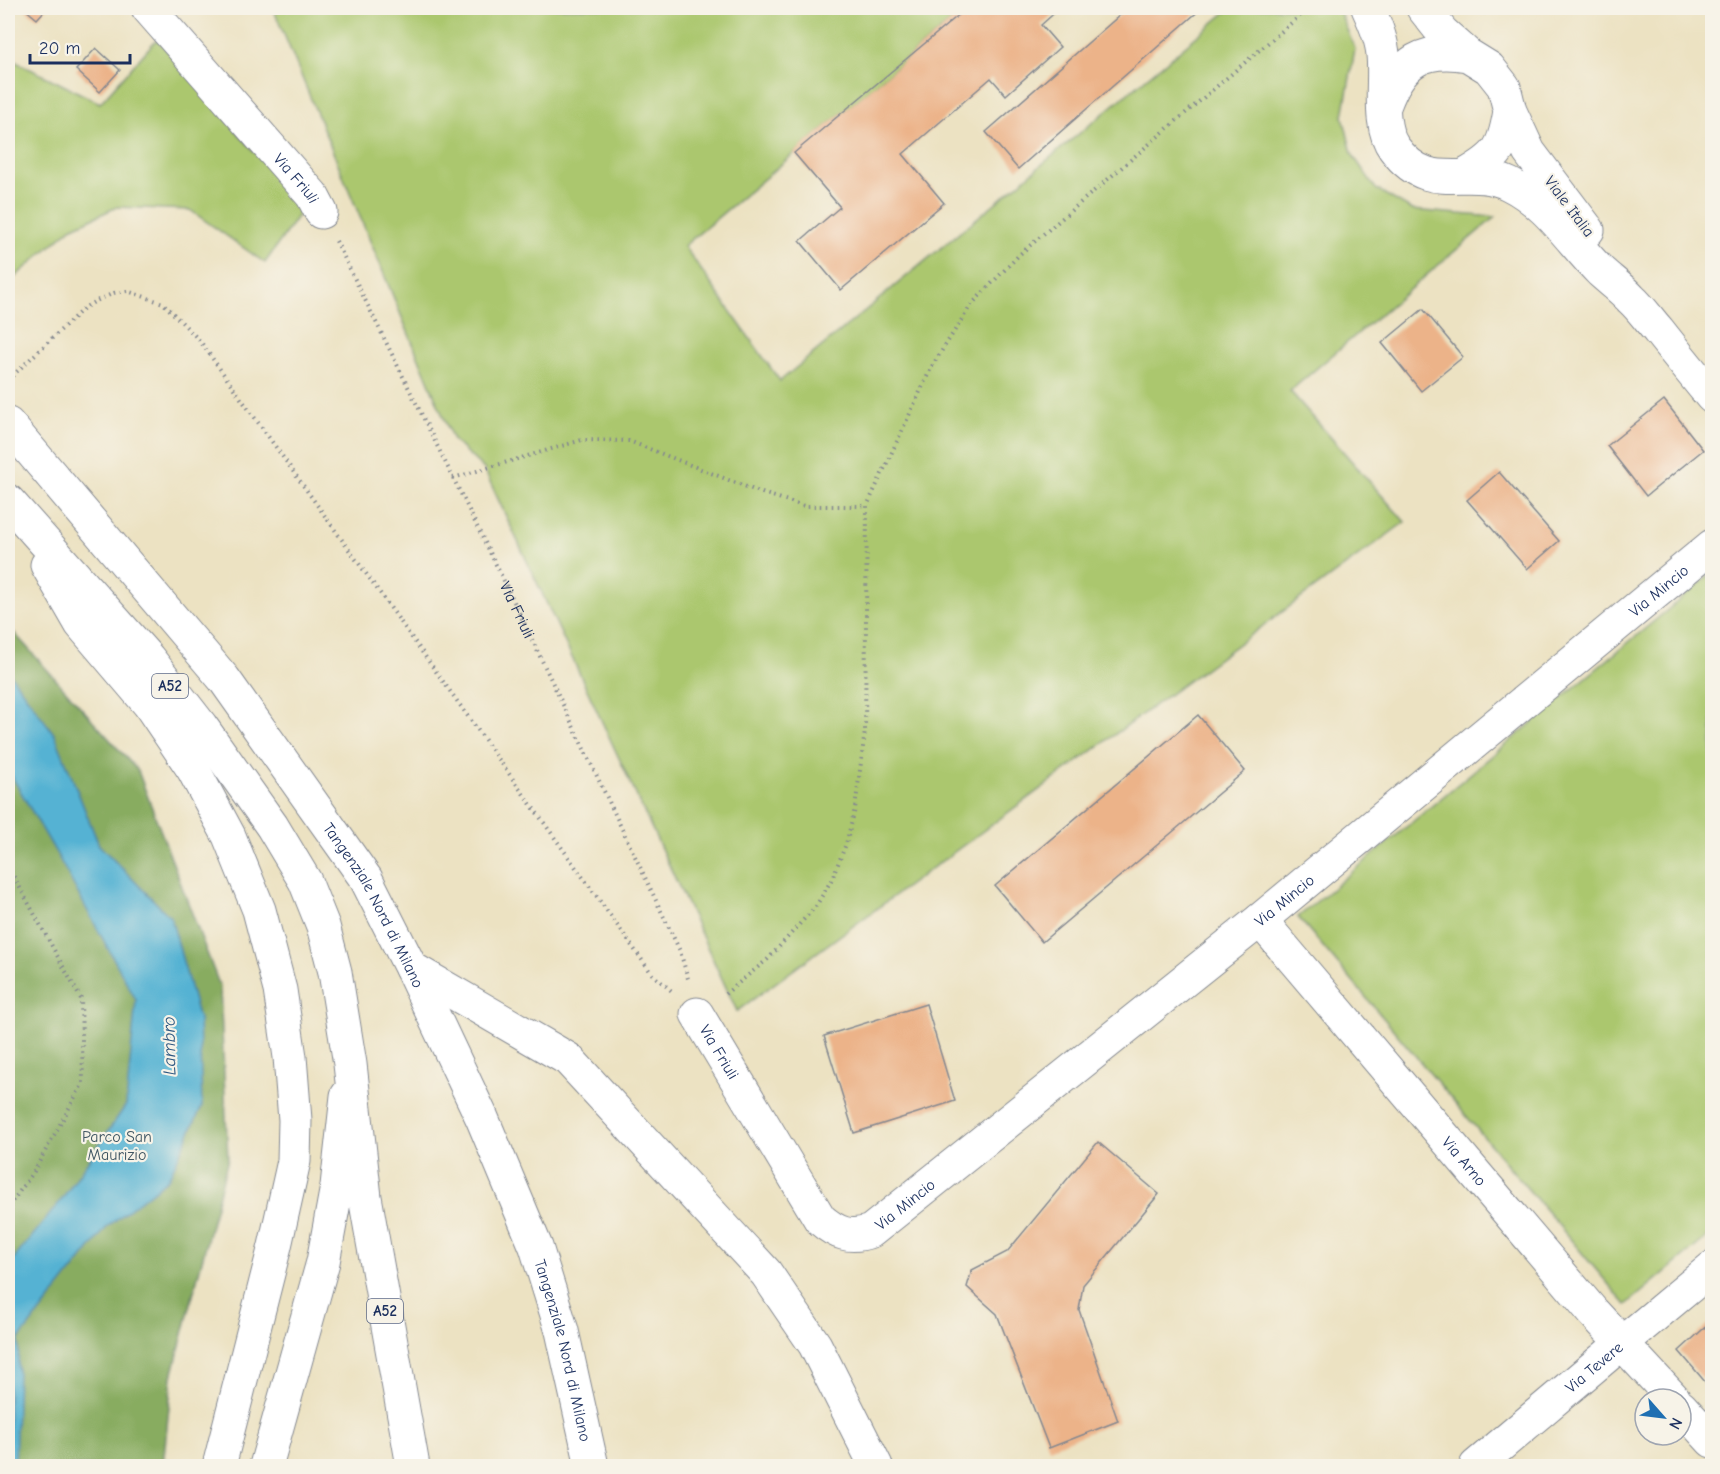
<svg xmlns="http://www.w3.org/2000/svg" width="1720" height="1474" font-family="'Comic Neue',sans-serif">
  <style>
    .green { fill: #abc76e; stroke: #637b66; stroke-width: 1.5 }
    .forest { fill: #88ac61; stroke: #526e60; stroke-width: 1.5 }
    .water { fill: #54b2d3; stroke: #387098; stroke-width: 1.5 }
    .building { fill: #ecb389 }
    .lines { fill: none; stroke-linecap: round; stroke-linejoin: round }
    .minor-casing { stroke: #848890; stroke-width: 35 }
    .major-casing { stroke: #848890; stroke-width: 35 }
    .highway-casing { stroke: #848890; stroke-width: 35 }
    .path { stroke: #848890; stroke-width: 4; stroke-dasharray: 1.5 4.5; stroke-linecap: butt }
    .minor { stroke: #fff; stroke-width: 33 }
    .major { stroke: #fff; stroke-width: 33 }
    .highway { stroke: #fff; stroke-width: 33 }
    .labels { text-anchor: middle; stroke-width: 4.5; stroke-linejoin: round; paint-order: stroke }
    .shield { fill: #f7f3e8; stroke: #5d6a87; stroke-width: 1.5 }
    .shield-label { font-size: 15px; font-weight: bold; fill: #1b2f5e }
    .street-label { font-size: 16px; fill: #1b2f5e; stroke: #f7f3e8 }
    .park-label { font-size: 16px; fill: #3f5562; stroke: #f7f3e8 }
    .water-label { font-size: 18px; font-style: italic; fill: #2c5681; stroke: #f7f3e8 }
  </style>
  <rect width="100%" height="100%" fill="#f7f3e8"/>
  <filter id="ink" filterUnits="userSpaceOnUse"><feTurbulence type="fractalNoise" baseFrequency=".0167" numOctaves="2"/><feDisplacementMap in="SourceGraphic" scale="12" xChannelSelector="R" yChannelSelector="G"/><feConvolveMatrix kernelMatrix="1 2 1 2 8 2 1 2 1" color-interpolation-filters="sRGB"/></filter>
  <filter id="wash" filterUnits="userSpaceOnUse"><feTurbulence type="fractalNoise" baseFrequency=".008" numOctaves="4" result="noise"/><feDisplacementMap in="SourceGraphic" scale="24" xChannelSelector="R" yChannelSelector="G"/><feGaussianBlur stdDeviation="1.35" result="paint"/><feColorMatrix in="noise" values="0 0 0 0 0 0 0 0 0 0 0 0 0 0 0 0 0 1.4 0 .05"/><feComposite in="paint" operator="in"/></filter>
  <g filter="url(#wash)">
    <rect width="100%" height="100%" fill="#ece2c2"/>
    <!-- green -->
    <path class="green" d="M 273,8 L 967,8 L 684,246 L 780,381 L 1231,8 L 1338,8 L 1355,49 L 1343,116 L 1352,154 L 1376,189 L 1412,210 L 1495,217 L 1290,391 L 1405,522 L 737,1011 L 484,469 L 453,440 Z
      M 157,39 L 303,208 L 265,263 L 190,210 L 117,207 L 71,228 L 8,283 L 8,58 L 100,103 Z
      M 1712,573 L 1712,1233 L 1626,1305 L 1298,917 Z"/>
    <!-- forest -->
    <path class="forest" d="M 8,626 L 138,771 L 220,987 L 228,1159 L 172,1377 L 163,1466 L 8,1466 Z"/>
    <!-- water -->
    <path class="water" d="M 8,671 L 55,735 L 99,845 L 171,918 L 199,1019 L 202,1106 L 168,1179 L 107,1227 L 19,1339 L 15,1466 L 8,1466 L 8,1266 L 63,1198 L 126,1105 L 136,1000 L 55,851 L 8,770 Z"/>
    <g id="blocks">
      <!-- building -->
      <path class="building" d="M 24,8 L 47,8 L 37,19 Z
        M 967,8 L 1060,8 L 1041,25 L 1060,47 L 1006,95 L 991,78 L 903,154 L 944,203 L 841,290 L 800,241 L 840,207 L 794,153 Z
        M 1128,8 L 1202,8 L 1018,169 L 986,132 Z
        M 96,48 L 120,70 L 100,92 L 76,70 Z
        M 1423,309 L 1463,357 L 1421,391 L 1382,343 Z
        M 1664,400 L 1703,450 L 1646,496 L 1607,446 Z
        M 1499,472 L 1559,541 L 1527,569 L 1467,500 Z
        M 1198,715 L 1245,771 L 1042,942 L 995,886 Z
        M 926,1004 L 955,1101 L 854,1133 L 824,1036 Z
        M 1098,1142 L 1159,1194 L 1083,1285 L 1079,1310 L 1118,1421 L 1049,1448 L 997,1314 L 967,1287 L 972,1270 L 1007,1252 Z
        M 1712,1321 L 1712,1390 L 1679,1351 Z"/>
    </g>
  </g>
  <g filter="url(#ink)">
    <use href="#blocks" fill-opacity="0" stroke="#848890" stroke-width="1.5"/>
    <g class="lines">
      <defs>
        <g id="minor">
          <path id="s2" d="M 148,8 L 312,195 L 321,212"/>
          <path id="s3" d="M 1260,920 L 1593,1312 L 1674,1399"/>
          <path d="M 411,968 L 568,1059 L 766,1273 L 815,1345 L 876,1466"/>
          <path id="s4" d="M 697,1014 L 820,1219 C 836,1233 850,1239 871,1231 L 1260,920 L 1712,546"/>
          <path d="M 1681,1407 L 1712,1441"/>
          <path d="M 266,1466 L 323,1262 L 337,1186 L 347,1096"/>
          <path id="s5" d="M 1476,1466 L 1622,1343 L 1712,1268"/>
        </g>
        <path id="major" d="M 1368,8 C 1374,21 1382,40 1383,55 C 1386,82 1377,125 1394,148 C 1430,197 1465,163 1509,184 C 1548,203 1571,242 1601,272 C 1611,281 1622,289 1631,299 C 1641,308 1649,320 1658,330 C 1676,353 1694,375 1712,397
          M 1423,8 L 1442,32 L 1468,55 L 1489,68 L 1504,87 L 1510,111 L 1529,152 L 1588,230
          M 1385,104 C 1401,61 1423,47 1468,55
          M 1466,175 C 1499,156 1504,148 1510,111"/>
        <g id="highway">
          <path id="s6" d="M 8,424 L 224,679 L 366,879 L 411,968 L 482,1118 L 536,1247 L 562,1331 L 592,1466"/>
          <path d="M 8,501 L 148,658 L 201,726 L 272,826 L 305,881 L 323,926 L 335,972 L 350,1064 L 365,1197 L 413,1466"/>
          <path d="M 47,565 L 81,624 L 149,704 L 193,769 L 229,836 L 259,910 L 280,990 L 290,1057 L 295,1120 L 294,1161 L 275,1246 L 219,1466"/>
        </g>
      </defs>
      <!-- minor casing -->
      <use href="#minor" class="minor-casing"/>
      <!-- major casing -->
      <use href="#major" class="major-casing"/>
      <!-- highway casing -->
      <use href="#highway" class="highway-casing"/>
      <!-- path -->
      <g class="path">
        <path id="s1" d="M 336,241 L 507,587 L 680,951 L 689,982"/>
        <path d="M 8,380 L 84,308 L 94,302 L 114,293 L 127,291 L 163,303 L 200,341 L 652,974 L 674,993"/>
        <path d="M 453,478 L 582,440 L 629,441 L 762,493 L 804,506 L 867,506"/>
        <path d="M 8,866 L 81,999 L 83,1083 L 33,1173 L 8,1207"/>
        <path d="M 725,994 L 768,959 L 816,906 L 832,879 L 846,844 L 855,809 L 865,731 L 867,506 L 932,366 L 971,305 L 1020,254 L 1309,8"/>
      </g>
      <!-- minor -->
      <use href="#minor" class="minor"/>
      <!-- major -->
      <use href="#major" class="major"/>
      <!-- highway -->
      <use href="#highway" class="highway"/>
    </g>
  </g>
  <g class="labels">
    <!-- shield labels -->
    <g class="shield">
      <rect x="152" y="674" width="36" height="24" rx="4.5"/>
      <rect x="367" y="1299" width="36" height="24" rx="4.5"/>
    </g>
    <g class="shield-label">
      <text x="170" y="691">A52</text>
      <text x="385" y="1316">A52</text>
    </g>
    <!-- street labels -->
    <g class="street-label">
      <text dy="6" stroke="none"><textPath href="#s2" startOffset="226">Via Friuli</textPath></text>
      <text transform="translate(1570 206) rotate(53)" y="6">Viale Italia</text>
      <text dy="6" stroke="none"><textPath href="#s4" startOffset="1310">Via Mincio</textPath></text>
      <text dy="6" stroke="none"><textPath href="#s1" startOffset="411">Via Friuli</textPath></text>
      <text dy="6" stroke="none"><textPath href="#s4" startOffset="824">Via Mincio</textPath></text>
      <text dy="6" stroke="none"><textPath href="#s6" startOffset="606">Tangenziale Nord di Milano</textPath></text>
      <text dy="6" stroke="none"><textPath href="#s4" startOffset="44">Via Friuli</textPath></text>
      <text dy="6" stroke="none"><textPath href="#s3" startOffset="316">Via Arno</textPath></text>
      <text dy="6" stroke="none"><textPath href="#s4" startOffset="338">Via Mincio</textPath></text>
      <text dy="6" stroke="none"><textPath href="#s6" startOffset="1092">Tangenziale Nord di Milano</textPath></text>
      <text dy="6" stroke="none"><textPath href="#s5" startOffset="154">Via Tevere</textPath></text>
    </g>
    <!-- park labels -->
    <g class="park-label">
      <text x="117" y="1142">Parco San<tspan x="117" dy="18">Maurizio</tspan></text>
    </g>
    <!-- water labels -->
    <g class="water-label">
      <text transform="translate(169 1046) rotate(-91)" y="6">Lambro</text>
    </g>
  </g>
  <!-- margin -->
  <rect width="1720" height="1474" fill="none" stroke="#f7f3e8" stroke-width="30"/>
  <!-- north arrow -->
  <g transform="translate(1663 1417) rotate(118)"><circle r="28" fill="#f7f3e8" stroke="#9fa5b1" stroke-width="1.5"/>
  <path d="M0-4.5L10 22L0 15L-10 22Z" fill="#1f6fb2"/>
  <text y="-9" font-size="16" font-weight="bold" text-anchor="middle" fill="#1b2f5e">N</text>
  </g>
  <!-- scale -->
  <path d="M30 54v9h100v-9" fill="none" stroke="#1b2f5e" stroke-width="3"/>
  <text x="39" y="54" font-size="18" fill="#1b2f5e" stroke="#f7f3e8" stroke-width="4.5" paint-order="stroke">20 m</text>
</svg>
